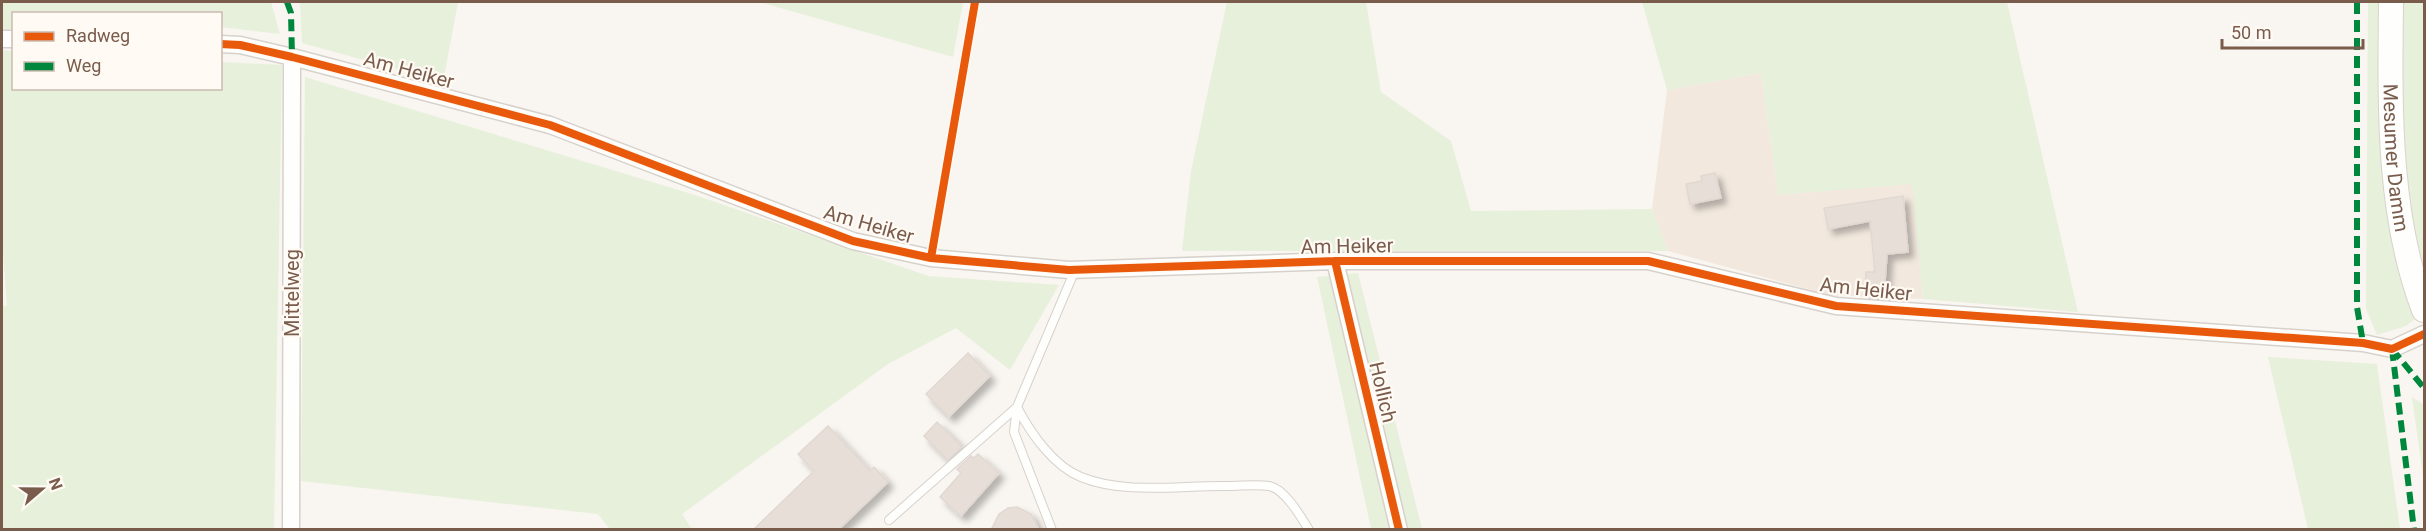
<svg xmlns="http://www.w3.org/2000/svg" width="2426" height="531" font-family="Roboto,sans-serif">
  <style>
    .residential { fill: #f2e8de }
    .green { fill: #e7f0db }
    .building { fill: #e6ded7; stroke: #e2d8d2; stroke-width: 1.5; filter: url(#shadow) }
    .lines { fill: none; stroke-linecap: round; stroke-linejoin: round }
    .service-casing { stroke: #d7d1cb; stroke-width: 10 }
    .minor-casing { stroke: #d7d1cb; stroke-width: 19 }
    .secondary-casing { stroke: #d9d2cb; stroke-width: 26 }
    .service { stroke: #fefefd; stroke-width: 8 }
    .minor { stroke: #fefefd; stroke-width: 16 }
    .secondary { stroke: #fefefd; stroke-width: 24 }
    .quiet { stroke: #00873e; stroke-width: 6; stroke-dasharray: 12 6; stroke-linecap: butt }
    .cycleway-casing { stroke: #fffaf3; stroke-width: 11 }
    .cycleway { stroke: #e8590c; stroke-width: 8 }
    .labels { text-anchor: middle; stroke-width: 4.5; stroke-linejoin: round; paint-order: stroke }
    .street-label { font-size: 20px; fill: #7a5c4d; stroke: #fffaf3 }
  </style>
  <defs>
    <filter id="shadow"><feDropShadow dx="5.5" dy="5.5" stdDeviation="3" flood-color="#0004"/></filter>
  </defs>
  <rect width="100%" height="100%" fill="#f9f5f0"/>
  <!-- residential -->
  <path class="residential" d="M 1761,73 L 1778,195 L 1912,183 L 1923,299 L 1830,295 L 1668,251 L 1652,209 L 1667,90 Z"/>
  <!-- green -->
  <path class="green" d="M 2,2 L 271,2 L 280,34 L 221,27 L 220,14 L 14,14 L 13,30 L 2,30 Z
    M 300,2 L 458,2 L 443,82 L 302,43 Z
    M 759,2 L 963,2 L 953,57 Z
    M 1227,2 L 1366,2 L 1381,92 L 1451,141 L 1471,211 L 1652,209 L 1668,251 L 1182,251 L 1191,171 Z
    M 1642,2 L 2007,2 L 2078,312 L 1923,299 L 1912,184 L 1778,195 L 1761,73 L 1667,90 Z
    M 2368,2 L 2424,2 L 2424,312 L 2406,326 L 2377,335 L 2366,309 Z
    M 2,50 L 13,51 L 14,88 L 220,88 L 221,62 L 282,65 L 274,529 L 2,529 L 2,306 L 7,306 L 2,240 Z
    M 305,77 L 695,195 L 928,276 L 1059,285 L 1010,370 L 956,328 L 888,364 L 682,514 L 692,529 L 610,529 L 598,514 L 301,481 Z
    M 1358,273 L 1422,529 L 1371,529 L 1317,277 Z
    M 2268,357 L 2377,364 L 2400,529 L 2308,529 Z
    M 2412,397 L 2424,405 L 2424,484 Z"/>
  <!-- building -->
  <path class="building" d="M 1715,173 L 1721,198 L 1690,204 L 1686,184 L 1702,181 L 1701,176 Z
    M 1903,196 L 1908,252 L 1887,254 L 1884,296 L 1865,295 L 1866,272 L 1875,272 L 1870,221 L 1828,229 L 1824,208 Z
    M 968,353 L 990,376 L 949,417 L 926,394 Z
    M 937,422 L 962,447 L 948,460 L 924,436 Z
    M 828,426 L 870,471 L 874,467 L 888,482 L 838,530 L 753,530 L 814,471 L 798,454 Z
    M 978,454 L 999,473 L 961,516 L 940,497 L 961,473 L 957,469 L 971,456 L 974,458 Z
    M 1017,507 L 1031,514 L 1039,530 L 991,530 L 999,514 L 1008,508 Z"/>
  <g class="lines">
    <defs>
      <path id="service" d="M 1075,270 L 1017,407 C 1030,432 1053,466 1081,477 C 1125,495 1181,485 1228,486 C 1241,486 1257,484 1269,486 C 1285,489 1301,517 1309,530
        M 1017,407 L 1014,432 L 1052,530
        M 889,520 L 1017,407"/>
      <path id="minor" d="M 2,39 L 14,39
        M 220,44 L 240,45 L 292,57 L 550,125 L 853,241 L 931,258 L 1069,270 L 1335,261 L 1648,261 L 1836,306 L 2363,343 L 2392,349 L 2424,334
        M 1335,261 L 1399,530
        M 291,530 L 292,57"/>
      <g id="secondary">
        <path id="s1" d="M 2391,2 C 2390,104 2387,213 2424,310"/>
      </g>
    </defs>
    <!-- service casing -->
    <use href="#service" class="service-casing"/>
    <!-- minor casing -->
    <use href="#minor" class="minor-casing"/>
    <!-- secondary casing -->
    <use href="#secondary" class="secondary-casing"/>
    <!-- service -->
    <use href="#service" class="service"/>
    <!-- minor -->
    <use href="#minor" class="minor"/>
    <!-- secondary -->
    <use href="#secondary" class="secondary"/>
    <!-- quiet -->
    <path class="quiet" d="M 287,2 L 291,13 L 292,57
      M 2357,2 L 2357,307 L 2363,343
      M 2392,349 L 2414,530
      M 2392,349 L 2424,388"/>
    <defs>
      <path id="cycleway" d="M 220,44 L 240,45 L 292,57 L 550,125 L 853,241 L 931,258 L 1069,270 L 1335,261 L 1648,261 L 1836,306 L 2363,343 L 2392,349 L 2424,334
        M 931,258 L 975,2
        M 1335,261 L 1399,530"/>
    </defs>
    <!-- cycleway casing -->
    <use href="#cycleway" class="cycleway-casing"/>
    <!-- cycleway -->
    <use href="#cycleway" class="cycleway"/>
  </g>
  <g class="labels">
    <!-- street labels -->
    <g class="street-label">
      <text transform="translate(409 70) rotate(15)" y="7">Am Heiker</text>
      <text dy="7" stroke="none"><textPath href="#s1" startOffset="156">Mesumer Damm</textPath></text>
      <text transform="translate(869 224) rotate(16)" y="7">Am Heiker</text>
      <text transform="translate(1347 246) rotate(-1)" y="7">Am Heiker</text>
      <text transform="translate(1866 289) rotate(6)" y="7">Am Heiker</text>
      <text transform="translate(292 293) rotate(-90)" y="7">Mittelweg</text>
      <text transform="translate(1383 392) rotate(77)" y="7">Hollich</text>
    </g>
  </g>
  <!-- border -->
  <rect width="2426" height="531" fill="none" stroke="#7a5c4d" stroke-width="6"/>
  <!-- legend -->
  <rect x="12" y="12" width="210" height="78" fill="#fffaf3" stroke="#cabbb1" stroke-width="1.5"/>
  <rect x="24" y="32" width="30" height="9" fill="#e8590c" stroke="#cabbb1" stroke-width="1.5"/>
  <text x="66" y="42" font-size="18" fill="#7a5c4d">Radweg</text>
  <rect x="24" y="62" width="30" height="9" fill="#00873e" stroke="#cabbb1" stroke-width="1.5"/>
  <text x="66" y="72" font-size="18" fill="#7a5c4d">Weg</text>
  <!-- north arrow -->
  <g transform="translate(42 489) rotate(70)" stroke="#fffaf3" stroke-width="4.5" paint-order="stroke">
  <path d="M0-4.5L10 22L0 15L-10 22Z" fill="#7a5c4d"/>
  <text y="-9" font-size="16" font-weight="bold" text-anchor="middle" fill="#7a5c4d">N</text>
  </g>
  <!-- scale -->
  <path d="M2222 39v9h141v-9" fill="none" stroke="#7a5c4d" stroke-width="3"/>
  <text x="2231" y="39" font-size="18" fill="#7a5c4d" stroke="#fffaf3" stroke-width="4.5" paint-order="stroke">50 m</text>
</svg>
